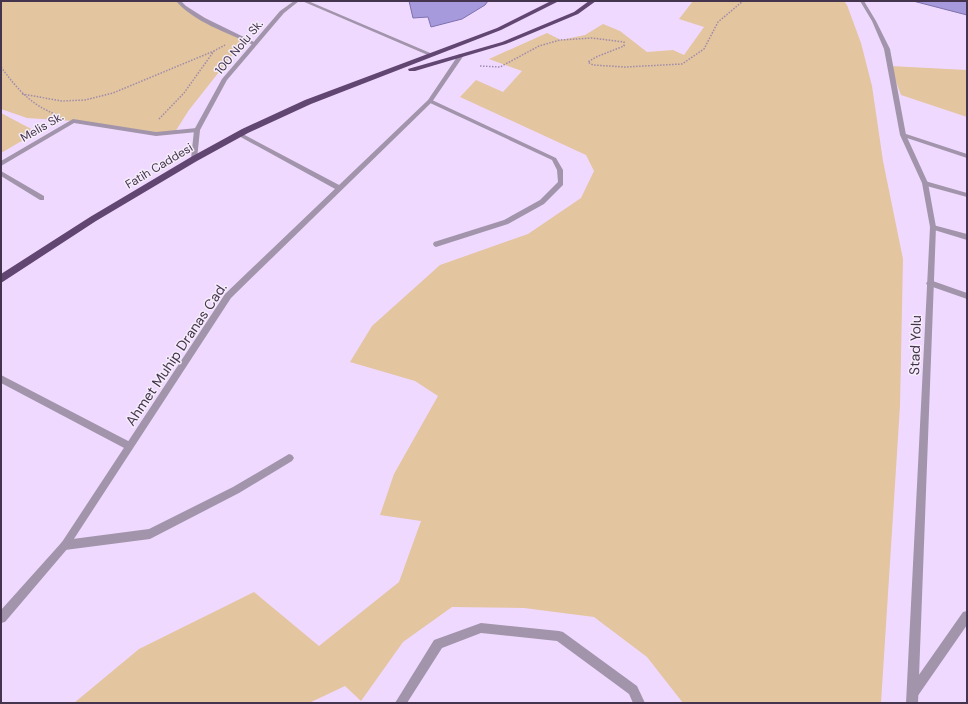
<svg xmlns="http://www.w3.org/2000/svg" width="968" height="704" font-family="'DM Sans',sans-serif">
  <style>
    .green { fill: #e3c59f }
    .building { fill: #a69adc; stroke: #7c70ae }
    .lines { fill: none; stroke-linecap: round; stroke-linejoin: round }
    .path { stroke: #9f8bab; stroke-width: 1.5; stroke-dasharray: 1.5 1.5; stroke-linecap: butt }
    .minor { fill: #a294ab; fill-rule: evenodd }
    .tertiary { fill: #a294ab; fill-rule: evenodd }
    .trunk { fill: #624672; fill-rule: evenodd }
    .labels { text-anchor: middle; stroke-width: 3; stroke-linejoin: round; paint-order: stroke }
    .far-street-label { font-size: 12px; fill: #44344d; stroke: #f5edfa }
    .street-label { font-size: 14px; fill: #44344d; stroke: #f5edfa }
  </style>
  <rect width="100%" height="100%" fill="#f0d9ff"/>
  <!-- green -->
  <path class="green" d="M 1,1 L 176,1 L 201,17 L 245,39 L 189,110 L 175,132 L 156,134 L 73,121 L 27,118 L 1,109 Z
    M 693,1 L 704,2 L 705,1 L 844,1 L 847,5 L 861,43 L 872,86 L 883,161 L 903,259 L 900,406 L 881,703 L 683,703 L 647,657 L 594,617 L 524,608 L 452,607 L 403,642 L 361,701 L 345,686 L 309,703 L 74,703 L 139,649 L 254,592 L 319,646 L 399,582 L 421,521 L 380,515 L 394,474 L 438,396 L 415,381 L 350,362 L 372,326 L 440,265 L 528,234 L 581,198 L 594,171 L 586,155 L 460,97 L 476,80 L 503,92 L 522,71 L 489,59 L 547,33 L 561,40 L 585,35 L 603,24 L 620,31 L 647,52 L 673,50 L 684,55 L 704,27 L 679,19 Z
    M 890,66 L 967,70 L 967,117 L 901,95 Z
    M 1,113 L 37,132 L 1,153 Z"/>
  <!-- building -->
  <path class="building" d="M 409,1 L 488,1 L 485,5 L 462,19 L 431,27 L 428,17 L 413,18 Z
    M 913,1 L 965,1 L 967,2 L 967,15 Z"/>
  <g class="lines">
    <!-- path -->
    <path class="path" d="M 480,66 L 500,67 L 539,46 L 560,40 L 592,38 L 624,42 L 624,46 L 596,57 L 588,62 L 593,65 L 625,67 L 682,64 L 704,49 L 718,22 L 743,1
      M 1,67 C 18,90 30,104 57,115
      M 22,94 L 62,101 L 85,100 L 113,93 L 214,51
      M 159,119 L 184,93 L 214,51 L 225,45"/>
    <!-- minor -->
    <path class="minor" d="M 176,1 L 181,1 L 186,6 L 205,18 L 258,44 L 253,45 C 227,32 195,23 176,1 Z
      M 302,1 L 308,1 L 435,55 L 430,56 Z
      M 428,100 L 432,100 L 556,158 L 563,170 L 563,185 L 544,204 L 508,224 L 436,247 L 434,246 L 433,244 L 434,242 L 504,220 L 540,200 L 558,182 L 557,170 L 552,160 L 428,102 Z
      M 73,119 L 156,132 L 197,128 L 200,130 L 197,132 L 156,136 L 74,123 L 1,166 L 1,161 Z
      M 239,132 L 341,186 L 342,188 L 341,190 L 337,190 L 237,135 L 236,134 Z
      M 903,133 L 967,154 L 967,158 L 901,136 L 901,134 Z
      M 1,171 L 44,196 L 44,200 L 40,200 L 1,176 Z
      M 923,181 L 925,181 L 967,193 L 967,197 L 923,185 Z
      M 931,225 L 933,225 L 967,234 L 967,240 L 931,229 Z
      M 930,280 L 967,293 L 967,299 L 927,285 L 926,283 Z
      M 1,375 L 132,443 L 133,446 L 132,449 L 129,450 L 126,449 L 1,383 Z
      M 289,454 L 292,455 L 294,458 L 292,461 L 239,493 L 150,539 L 65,550 L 62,548 L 60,545 L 62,542 L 65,540 L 149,529 L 233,487 Z
      M 967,611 L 967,625 L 917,697 L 913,699 L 909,697 L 907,693 L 909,689 L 963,612 Z
      M 481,623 L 559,631 L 563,632 L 637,686 L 645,703 L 633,703 L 629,694 L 557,641 L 481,633 L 442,648 L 407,703 L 395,703 L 434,640 Z"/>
    <!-- tertiary -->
    <path class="tertiary" d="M 294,1 L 299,1 L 284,13 L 227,80 L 200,130 L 197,159 L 196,160 L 192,160 L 191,159 L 194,130 L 222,79 L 280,11 Z
      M 860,1 L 864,1 L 876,21 L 890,49 L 906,135 L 928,183 L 936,227 L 918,703 L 906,703 L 930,227 L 922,183 L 900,135 L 884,49 L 872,21 Z
      M 459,54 L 464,55 L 432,102 L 231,298 L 68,548 L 5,622 L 1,623 L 1,610 L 62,542 L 225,294 L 428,100 Z"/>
    <!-- trunk -->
    <path class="trunk" d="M 551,1 L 559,1 L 501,30 L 311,104 L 248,133 L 197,161 L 96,221 L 1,283 L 1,274 L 90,217 L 191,157 L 242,129 L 305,100 L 497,28 Z
      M 589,1 L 596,1 L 578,14 L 506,44 L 415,71 L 409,71 L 408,69 L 502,42 L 574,12 Z"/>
  </g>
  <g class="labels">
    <!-- far-street labels -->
    <g class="far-street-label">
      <text transform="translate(239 47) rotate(-50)" y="4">100 Nolu Sk.</text>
      <text transform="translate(42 127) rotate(-30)" y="4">Melis Sk.</text>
      <text transform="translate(159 166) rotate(-31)" y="4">Fatih Caddesi</text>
    </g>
    <!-- street labels -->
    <g class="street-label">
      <text transform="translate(915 345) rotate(-88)" y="5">Stad Yolu</text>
      <text transform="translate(176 354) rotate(-56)" y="5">Ahmet Muhip Dranas Cad.</text>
    </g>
  </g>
  <!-- border -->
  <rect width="968" height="704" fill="none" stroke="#44344d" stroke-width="4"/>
</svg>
